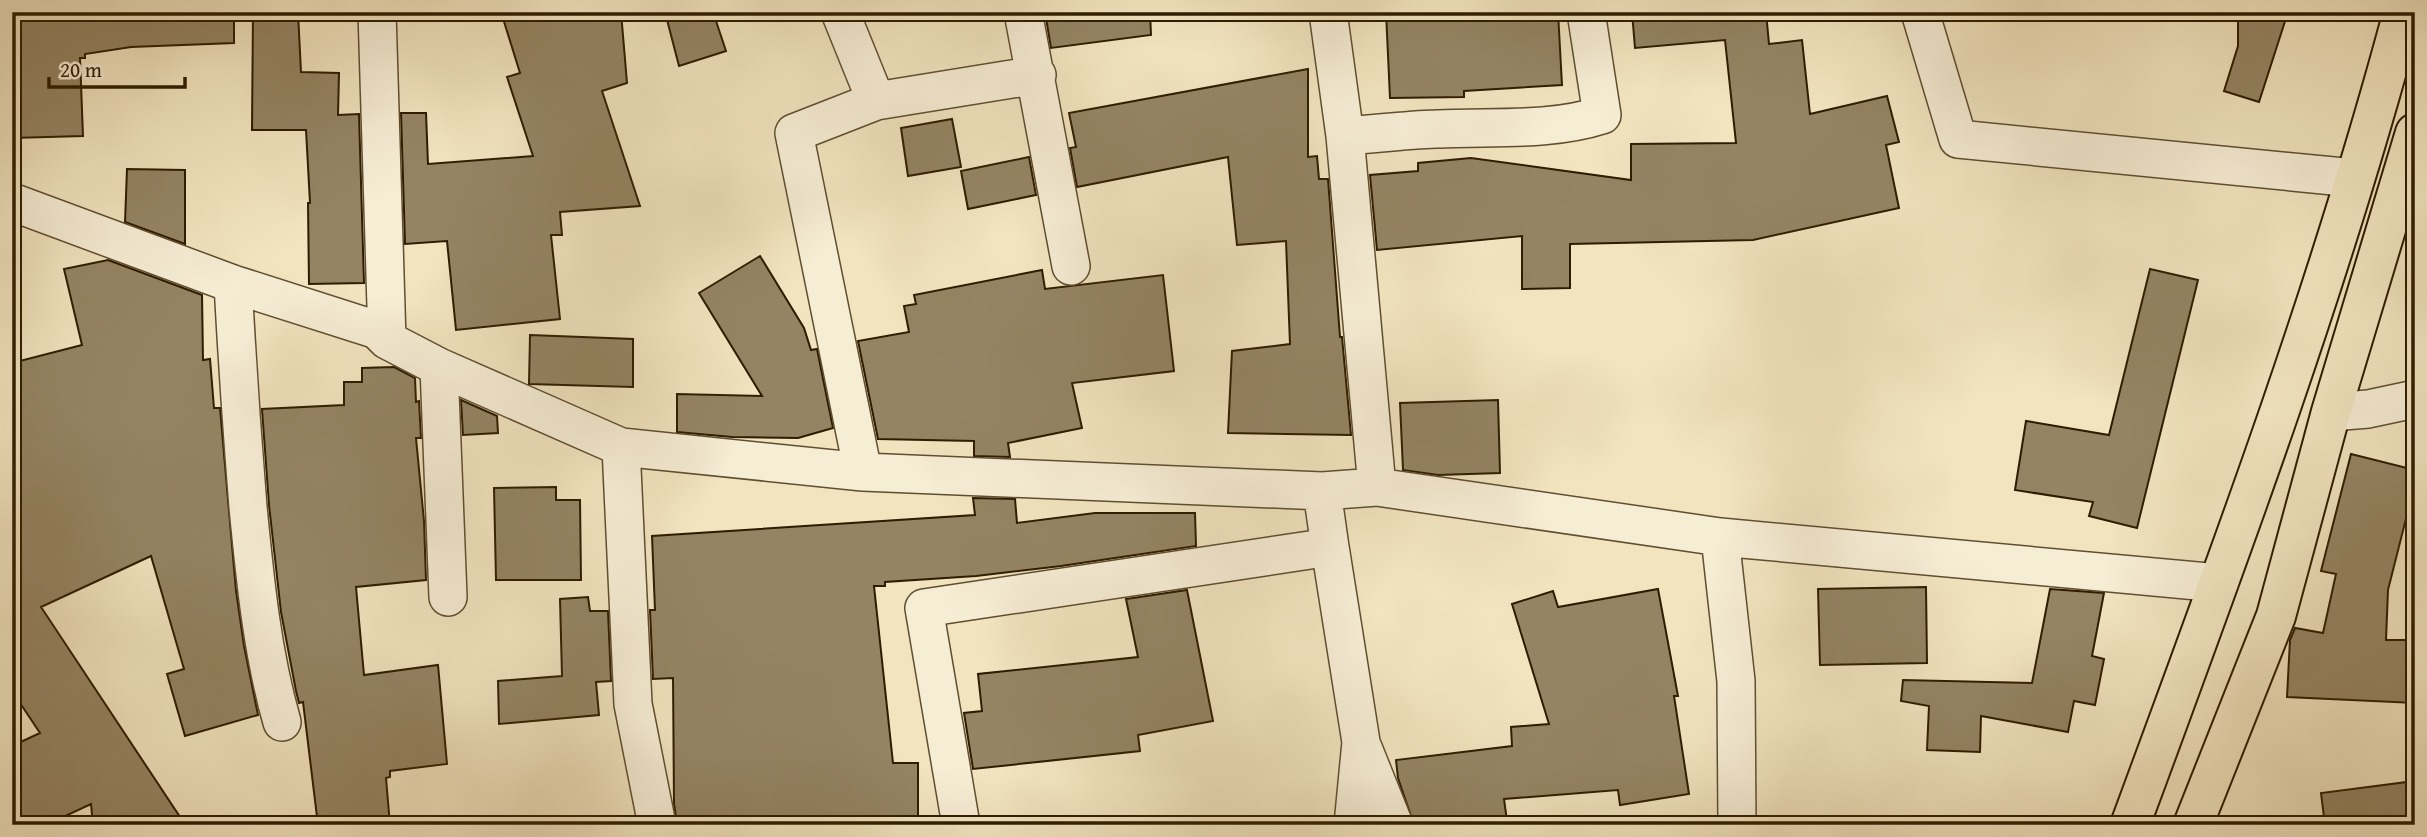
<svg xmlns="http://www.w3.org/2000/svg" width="2427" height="837" font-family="'Gentium Book Plus',serif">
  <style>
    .building { fill: #948463; stroke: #2f1c00; stroke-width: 2 }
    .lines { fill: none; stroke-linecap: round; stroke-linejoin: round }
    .minor-casing { stroke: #604e30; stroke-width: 40 }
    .primary-casing { stroke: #2f1c00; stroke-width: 42 }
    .minor { stroke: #f6edd5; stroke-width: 37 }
    .primary { stroke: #f1e4bf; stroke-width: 38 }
  </style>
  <rect width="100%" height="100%" fill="#f1e4bf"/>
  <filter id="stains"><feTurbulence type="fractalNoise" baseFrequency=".00286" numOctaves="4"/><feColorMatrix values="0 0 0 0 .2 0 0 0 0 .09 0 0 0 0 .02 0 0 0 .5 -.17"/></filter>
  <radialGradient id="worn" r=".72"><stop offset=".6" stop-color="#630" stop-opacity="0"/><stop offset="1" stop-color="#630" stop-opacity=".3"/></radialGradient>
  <!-- building -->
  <path class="building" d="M 12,12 L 234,12 L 234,43 L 131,47 L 85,54 L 85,58 L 80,58 L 83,136 L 12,138 Z
    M 253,12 L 298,12 L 301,72 L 339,73 L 338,115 L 359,114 L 364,283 L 309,284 L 308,203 L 310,203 L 306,130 L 252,130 Z
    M 501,12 L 621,12 L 627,83 L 602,91 L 640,206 L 560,212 L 562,235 L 551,235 L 560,319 L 456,330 L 447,241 L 405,244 L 401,113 L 426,113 L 428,164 L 533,156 L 507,77 L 520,73 Z
    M 665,12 L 713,12 L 726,51 L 679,66 Z
    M 1045,12 L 1150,12 L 1151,35 L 1051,48 Z
    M 1386,12 L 1558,12 L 1562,85 L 1464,91 L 1464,97 L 1390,98 Z
    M 1632,12 L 1766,12 L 1769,44 L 1802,40 L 1810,114 L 1887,96 L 1899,142 L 1886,145 L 1899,208 L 1753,240 L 1570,244 L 1570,288 L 1522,289 L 1522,236 L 1377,250 L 1370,175 L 1418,171 L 1418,163 L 1471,158 L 1631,180 L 1631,144 L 1736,143 L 1725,40 L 1635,48 Z
    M 2238,12 L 2288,12 L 2259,102 L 2224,91 L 2238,46 Z
    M 1308,69 L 1308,157 L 1317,156 L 1319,179 L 1328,179 L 1340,337 L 1342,337 L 1351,435 L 1228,433 L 1232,351 L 1290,344 L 1286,241 L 1237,245 L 1228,157 L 1077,187 L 1070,148 L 1076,147 L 1069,113 Z
    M 952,119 L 961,167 L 908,176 L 901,128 Z
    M 1029,157 L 1036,195 L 968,209 L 961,171 Z
    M 127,169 L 185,170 L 185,244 L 125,222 Z
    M 760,256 L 804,328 L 811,350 L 817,349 L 833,428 L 798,438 L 732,437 L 677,432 L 677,394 L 762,396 L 699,293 Z
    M 108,260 L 202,295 L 203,360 L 210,359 L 214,408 L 220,408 L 236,591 L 244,646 L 258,715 L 185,736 L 167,674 L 184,669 L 151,556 L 41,607 L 180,817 L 93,825 L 91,804 L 46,825 L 12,825 L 12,746 L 40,733 L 12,691 L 12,363 L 82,345 L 64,269 Z
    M 2150,269 L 2198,280 L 2137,528 L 2089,516 L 2093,502 L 2015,490 L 2026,421 L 2109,435 Z
    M 1042,270 L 1045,289 L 1163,275 L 1174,371 L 1072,383 L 1082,428 L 1008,443 L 1010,457 L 974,456 L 974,441 L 878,439 L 858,341 L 909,332 L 904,306 L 916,304 L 914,295 Z
    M 530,335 L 633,339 L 633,387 L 529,384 Z
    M 394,367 L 415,378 L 416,402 L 419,401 L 421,438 L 416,438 L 424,521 L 426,580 L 356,587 L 364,675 L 438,665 L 447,764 L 390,771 L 390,777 L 386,778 L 390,825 L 318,825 L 303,702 L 299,703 L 296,691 L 281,612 L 269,505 L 262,409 L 344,405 L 344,382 L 362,382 L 362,368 Z
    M 461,400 L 497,416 L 498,433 L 463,435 Z
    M 1498,400 L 1500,473 L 1438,475 L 1403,470 L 1400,403 Z
    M 2351,454 L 2415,470 L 2415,483 L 2388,590 L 2386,640 L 2415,640 L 2415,703 L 2287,697 L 2290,640 L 2295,628 L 2323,633 L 2336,574 L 2321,571 Z
    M 556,487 L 556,500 L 580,500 L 581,580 L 496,580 L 494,488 Z
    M 973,498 L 1015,499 L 1017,523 L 1095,513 L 1195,513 L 1196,546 L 1061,566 L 976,576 L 885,582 L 885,586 L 874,586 L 893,763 L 918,763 L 918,825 L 677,825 L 674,803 L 673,678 L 653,679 L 650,610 L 655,610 L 652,536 L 975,515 Z
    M 1926,587 L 1927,663 L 1820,665 L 1818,589 Z
    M 1658,589 L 1678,696 L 1674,696 L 1689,794 L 1620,805 L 1618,790 L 1504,799 L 1507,821 L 1475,825 L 1414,825 L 1398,778 L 1396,760 L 1512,746 L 1511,727 L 1549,724 L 1512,604 L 1553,591 L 1558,607 Z
    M 2050,589 L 2104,593 L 2092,656 L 2104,659 L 2095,705 L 2074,701 L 2068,732 L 1981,716 L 1980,752 L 1927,750 L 1929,706 L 1901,701 L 1903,680 L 2032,683 Z
    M 1187,590 L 1213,721 L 1138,735 L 1140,751 L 973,769 L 964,713 L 982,711 L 978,674 L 1138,657 L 1126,599 Z
    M 588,597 L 590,611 L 608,611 L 611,681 L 596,682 L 599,715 L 499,724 L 498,681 L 562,676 L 560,599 Z
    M 2415,781 L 2415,820 L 2372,825 L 2325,825 L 2321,793 Z"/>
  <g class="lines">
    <defs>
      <path id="minor" d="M 377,12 L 387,340
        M 840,12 L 876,101
        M 1023,12 L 1071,266
        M 1328,12 L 1345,136 L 1377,487
        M 1920,12 L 1958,139 L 2354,178
        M 1345,136 C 1375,134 1405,130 1436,129 C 1491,126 1549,132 1602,115 L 1586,12
        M 12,202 L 233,284 L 377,330 L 387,340 L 439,367 L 621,447 L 863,472 L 1322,491 L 1377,487 L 1720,537 L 2219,583
        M 233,284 C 237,358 242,432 248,507 C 255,579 262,652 282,722
        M 439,367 L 448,597
        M 2331,412 L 2368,409 L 2415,399
        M 621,447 L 633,704 L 657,825
        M 863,472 L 794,133 L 876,101 L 1037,75
        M 1720,537 L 1736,681 L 1737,825
        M 1330,547 L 1361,742 L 1353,825
        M 1363,748 L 1394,825
        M 961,825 L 924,608 L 1330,547 L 1322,491"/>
      <path id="primary" d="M 2130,825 C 2229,557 2329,289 2403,12
        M 2193,825 L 2276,616 L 2331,412 L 2415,133"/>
    </defs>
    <!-- minor casing -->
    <use href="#minor" class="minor-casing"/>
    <!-- primary casing -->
    <use href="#primary" class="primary-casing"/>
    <!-- minor -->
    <use href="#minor" class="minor"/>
    <!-- primary -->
    <use href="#primary" class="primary"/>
  </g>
  <!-- margin -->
  <rect width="2427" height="837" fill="none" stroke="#f1e4bf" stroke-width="42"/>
  <rect x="14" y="14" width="2399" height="809" fill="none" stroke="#2f1c00" stroke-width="3.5"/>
  <rect x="21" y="21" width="2385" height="795" fill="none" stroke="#2f1c00" stroke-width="2"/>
  <!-- scale -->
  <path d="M49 77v10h136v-10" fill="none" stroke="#2f1c00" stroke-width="3.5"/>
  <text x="60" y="77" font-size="21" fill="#2f1c00" stroke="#f6edd5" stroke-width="5" paint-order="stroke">20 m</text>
  <rect width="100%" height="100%" filter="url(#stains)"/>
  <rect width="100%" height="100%" fill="url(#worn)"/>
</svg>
